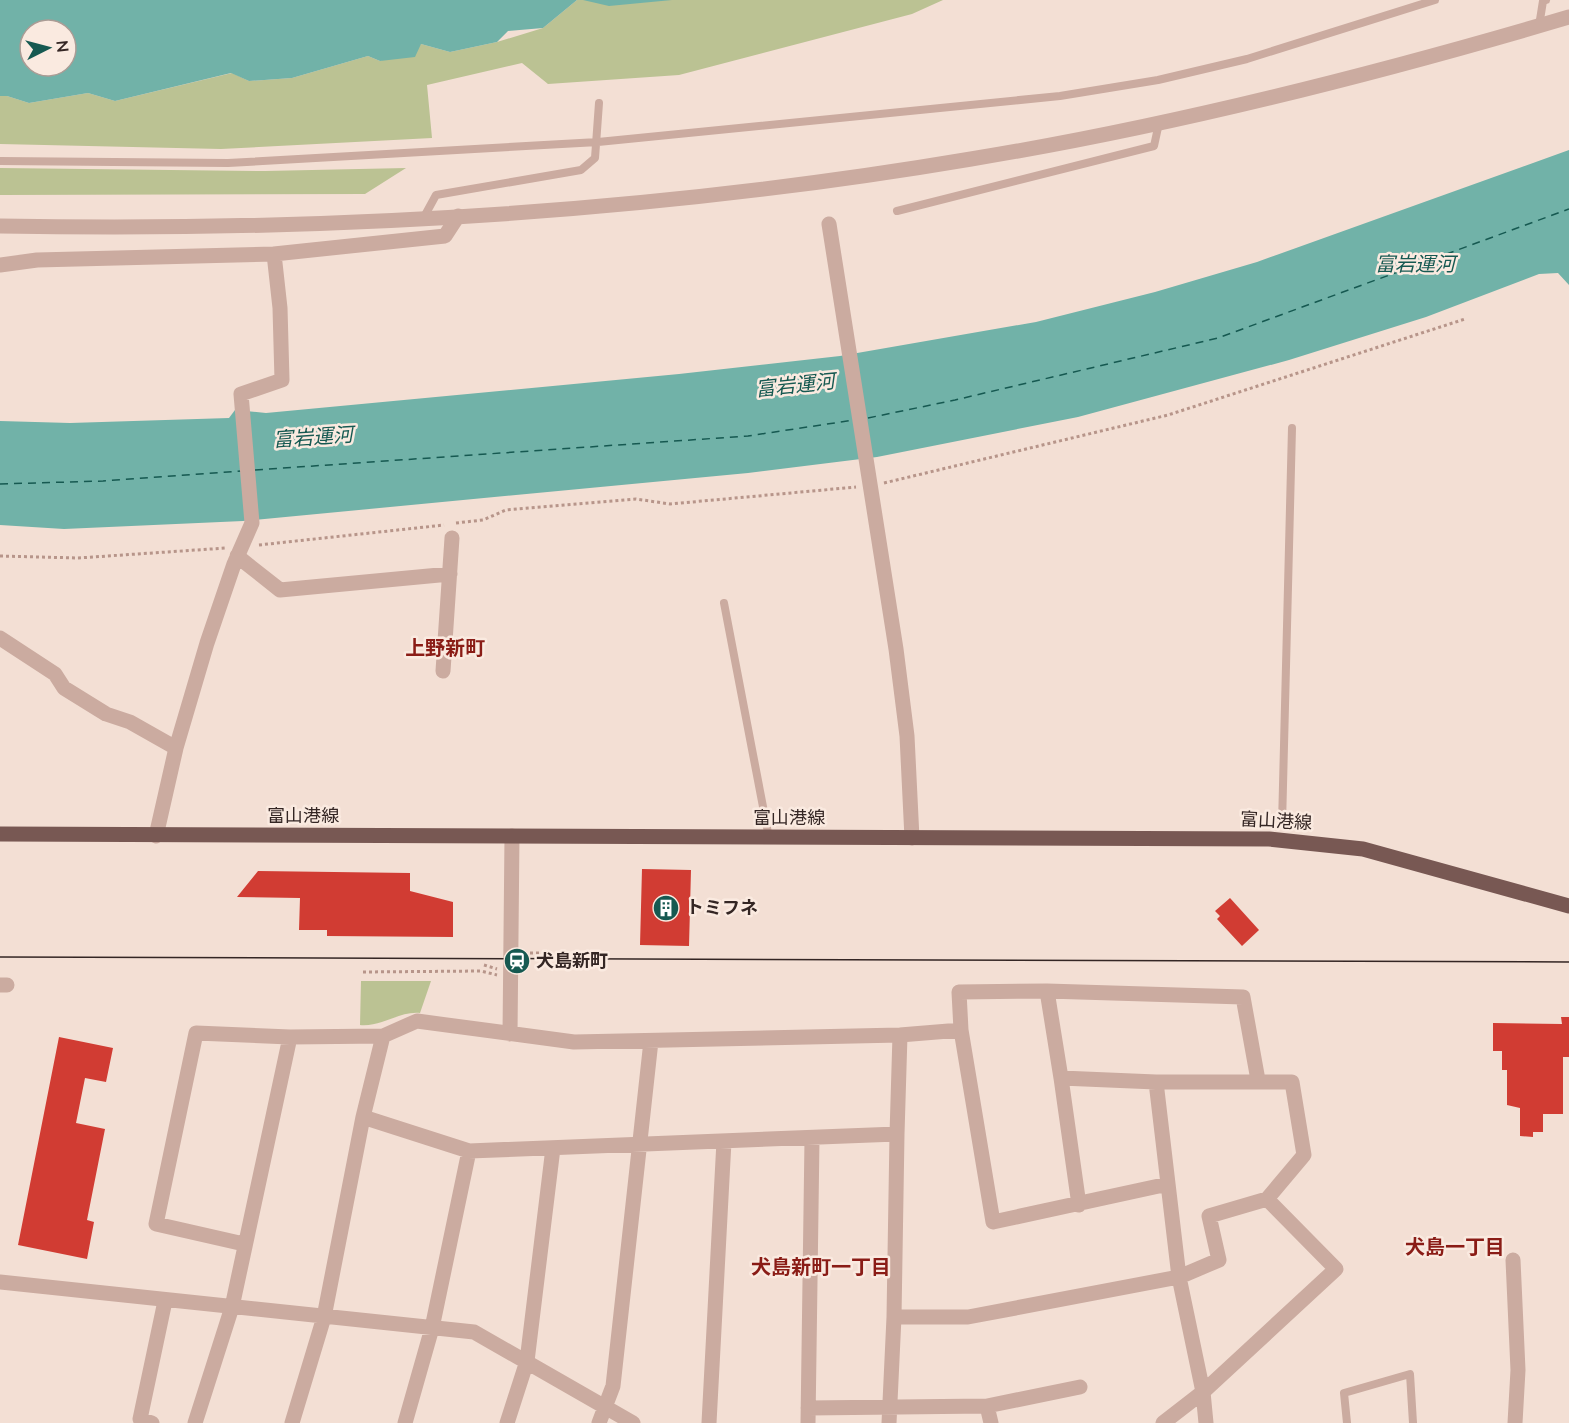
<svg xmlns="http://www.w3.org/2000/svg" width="1569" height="1423" font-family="'Nunito Sans','Noto Sans JP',sans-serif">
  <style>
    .green { fill: #bbc293 }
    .water { fill: #71b2a8; fill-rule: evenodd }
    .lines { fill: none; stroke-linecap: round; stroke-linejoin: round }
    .ferry { stroke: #165951; stroke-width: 1.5; stroke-dasharray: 8 6; stroke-linecap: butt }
    .building { fill: #d13c33 }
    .path { stroke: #b7958a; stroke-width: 3; stroke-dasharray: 3 3; stroke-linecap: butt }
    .service { stroke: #cbaba0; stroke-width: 8 }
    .minor { stroke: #cbaba0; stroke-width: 15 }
    .tertiary { stroke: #cbaba0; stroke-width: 15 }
    .primary { stroke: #785853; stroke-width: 15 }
    .tram { stroke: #342624; stroke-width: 1.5 }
    .labels { text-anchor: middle; stroke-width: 5; stroke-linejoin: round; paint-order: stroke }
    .street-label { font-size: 18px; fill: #342624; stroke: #faeae0 }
    .poi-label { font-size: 18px; font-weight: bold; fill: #342624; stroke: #faeae0; text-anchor: start }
    .water-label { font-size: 20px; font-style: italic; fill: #165951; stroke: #faeae0 }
    .neighbourhood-label { font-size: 20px; font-weight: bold; fill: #8a1c16; stroke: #faeae0 }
  </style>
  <rect width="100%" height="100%" fill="#f3dfd4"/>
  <!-- green -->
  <path class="green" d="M 577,0 L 943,0 L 912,14 L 679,75 L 548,84 L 522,63 L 427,85 L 432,138 L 221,149 L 0,144 L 0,96 L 7,96 L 29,103 L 88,93 L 115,101 L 232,73 L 249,81 L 292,78 L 368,56 L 380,61 L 421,44 L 450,52 L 497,42 L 543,28 Z
    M 0,168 L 265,171 L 406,168 L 365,194 L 0,195 Z
    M 361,981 L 431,981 L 420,1013 C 399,1011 382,1027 360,1025 Z"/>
  <!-- water -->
  <path class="water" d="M 0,0 L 577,0 L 543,28 L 508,31 L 497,42 L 450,52 L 421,44 L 415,57 L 380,61 L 368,56 L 292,78 L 249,81 L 231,73 L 115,101 L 88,93 L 29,103 L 7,96 L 0,96 ZM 30,30 L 66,30 L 66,66 L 30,66 Z
    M 583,0 L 672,0 L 609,6 Z
    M 1569,150 L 1569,285 L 1558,273 L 1539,274 L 1426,317 L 1289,360 L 1078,417 L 877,457 L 748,473 L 243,521 L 64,529 L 0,525 L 0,421 L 70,423 L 229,418 L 235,410 L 266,413 L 679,374 L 840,356 L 1036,322 L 1155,292 L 1257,262 Z"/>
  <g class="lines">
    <!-- ferry -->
    <path class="ferry" d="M 868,418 L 955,400 L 1218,338 L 1569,209
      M 255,470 L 748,436 L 854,420
      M 0,484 L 103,481 L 242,471"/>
  </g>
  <!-- building -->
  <path class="building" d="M 642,869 L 691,870 L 689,946 L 640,945 Z
    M 258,871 L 410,873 L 410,891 L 453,902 L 453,937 L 327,936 L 327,930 L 299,930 L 300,898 L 237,897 Z
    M 1230,898 L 1259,930 L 1242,946 L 1217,919 L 1220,916 L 1215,911 Z
    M 1561,1017 L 1569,1017 L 1569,1057 L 1563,1057 L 1563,1114 L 1543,1114 L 1543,1132 L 1533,1132 L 1533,1137 L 1520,1136 L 1520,1108 L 1507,1105 L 1507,1070 L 1502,1070 L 1502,1051 L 1493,1051 L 1493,1023 L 1562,1024 Z
    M 59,1037 L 113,1048 L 106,1082 L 85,1078 L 76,1123 L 105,1129 L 87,1220 L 94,1222 L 87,1259 L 18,1245 Z"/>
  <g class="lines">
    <!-- path -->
    <path class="path" d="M 884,483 L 1168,415 L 1465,319
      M 456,523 L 483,520 L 506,510 L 636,499 L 670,504 L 856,487
      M 259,545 L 444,525
      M 0,556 L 78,558 L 226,548
      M 524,953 L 540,953
      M 484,965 L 497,969
      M 363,972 L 481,971 L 497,975"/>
    <!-- service -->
    <path class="service" d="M 1539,26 L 1543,1 L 1546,0
      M 0,161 L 228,163 L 598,142 L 1060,96 L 1158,80 L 1247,59 L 1435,0
      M 897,211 L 1154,146 L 1159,123
      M 424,217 L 436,195 L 581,170 L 595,158 L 599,103
      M 724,603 L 769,838
      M 1282,825 L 1292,428
      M 1347,1423 L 1344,1393 L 1410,1374 L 1413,1423"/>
    <!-- minor -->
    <path class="minor" d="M 0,265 L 37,260 L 274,254
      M 237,556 L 280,590 L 450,574
      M 0,638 L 55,674 L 64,688 L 106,714 L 130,722 L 176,748
      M 443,671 L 452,538
      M 156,836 L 176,748 L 207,643 L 234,564 L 252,523 L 241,394 L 282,380 L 280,308 L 274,254 L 445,236 L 458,216
      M 0,985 L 7,985
      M 1047,991 L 1243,997 L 1258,1080
      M 961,1030 L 993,1222 L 1168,1184
      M 510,1034 L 512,836
      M 383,1036 L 417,1021 L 574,1042 L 900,1035 L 961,1030 L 959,992 L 1047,991 L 1061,1078 L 1156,1082 L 1179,1277 L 1203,1392 L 1206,1423
      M 1061,1078 L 1079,1205
      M 1156,1082 L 1292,1082 L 1304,1155 L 1267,1199
      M 363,1117 L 469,1151 L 897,1134 L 894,1317 L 889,1423
      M 897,1134 L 900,1035
      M 244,1244 L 156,1224 L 196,1033 L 290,1037 L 383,1036 L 363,1117 L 324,1317 L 292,1423
      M 1513,1260 L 1518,1370 L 1515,1423
      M 0,1282 L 474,1332 L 633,1423
      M 894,1317 L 968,1317 L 1179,1277 L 1219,1260 L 1209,1216 L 1267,1199 L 1336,1269 L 1203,1392 L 1163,1423
      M 987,1406 L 991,1423
      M 808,1408 L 987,1406 L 1080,1387
      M 152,1423 L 140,1419 L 165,1301
      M 195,1423 L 232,1307 L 290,1037
      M 405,1423 L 432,1328 L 469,1151
      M 507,1423 L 527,1361 L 553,1148
      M 599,1423 L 613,1386 L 651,1041
      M 709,1423 L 724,1141
      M 808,1423 L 812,1139"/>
    <!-- tertiary -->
    <path class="tertiary" d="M 829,224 L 896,649 L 907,736 L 912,838
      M 0,226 C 324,232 651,213 971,159 C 1173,126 1373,75 1569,17"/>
    <!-- primary -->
    <path class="primary" d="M 0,834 L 1269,839 L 1363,849 L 1569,906"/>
    <!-- tram -->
    <path class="tram" d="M 0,957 L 1569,962"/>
  </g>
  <!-- icons -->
  <defs>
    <symbol id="building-disc" viewBox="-11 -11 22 22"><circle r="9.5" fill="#165951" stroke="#faeae0"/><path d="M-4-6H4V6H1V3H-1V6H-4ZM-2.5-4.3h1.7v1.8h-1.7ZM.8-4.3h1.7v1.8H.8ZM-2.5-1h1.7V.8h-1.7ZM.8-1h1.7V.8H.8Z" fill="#fff"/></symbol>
    <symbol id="station-disc" viewBox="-11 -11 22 22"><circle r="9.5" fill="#165951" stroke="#faeae0"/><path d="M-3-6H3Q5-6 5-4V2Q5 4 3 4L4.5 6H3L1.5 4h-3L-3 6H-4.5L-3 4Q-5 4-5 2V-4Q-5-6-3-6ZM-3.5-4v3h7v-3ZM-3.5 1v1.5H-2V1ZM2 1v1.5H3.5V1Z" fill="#fff"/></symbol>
  </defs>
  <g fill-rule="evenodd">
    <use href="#building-disc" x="651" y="893" width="30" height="30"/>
    <use href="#station-disc" x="502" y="946" width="30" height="30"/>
  </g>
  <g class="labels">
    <!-- street labels -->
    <g class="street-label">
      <text x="303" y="822">富山港線</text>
      <text x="789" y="824">富山港線</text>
      <text transform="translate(1276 821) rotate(3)" y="6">富山港線</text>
    </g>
    <!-- poi labels -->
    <g class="poi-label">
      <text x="686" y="914">トミフネ</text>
      <text x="536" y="967">犬島新町</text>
    </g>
    <!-- water labels -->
    <g class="water-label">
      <text x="1415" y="271">富岩運河</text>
      <text transform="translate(795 385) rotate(-6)" y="7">富岩運河</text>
      <text transform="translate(313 437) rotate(-4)" y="7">富岩運河</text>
    </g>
    <!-- neighbourhood labels -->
    <g class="neighbourhood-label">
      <text x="445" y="655">上野新町</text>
      <text x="1455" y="1254">犬島一丁目</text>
      <text x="821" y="1274">犬島新町一丁目</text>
    </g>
  </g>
  <!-- north arrow -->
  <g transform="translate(48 48) rotate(84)"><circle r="28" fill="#faeae0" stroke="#ab9c95" stroke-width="1.5"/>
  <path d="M0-4.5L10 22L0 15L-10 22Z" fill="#165951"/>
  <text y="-9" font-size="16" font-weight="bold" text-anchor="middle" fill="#342624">N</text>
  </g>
</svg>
